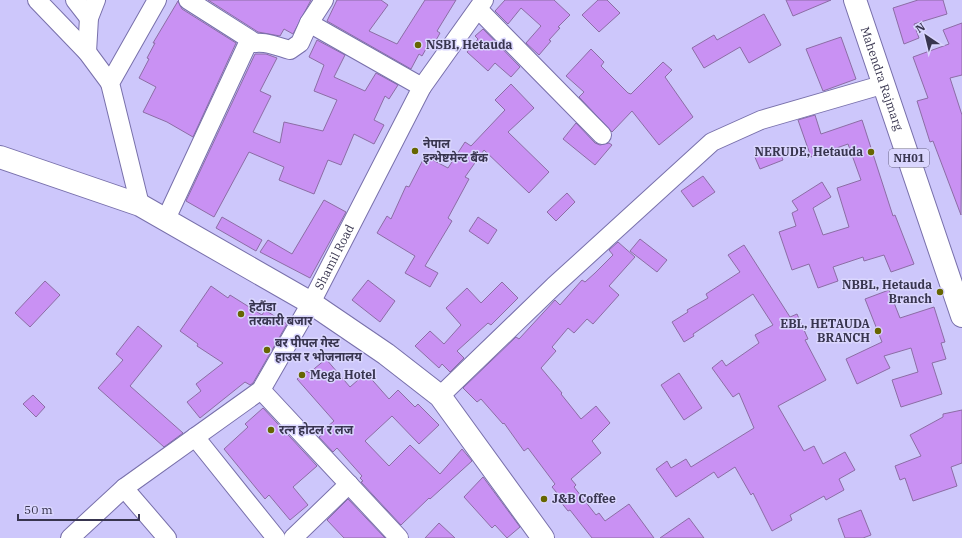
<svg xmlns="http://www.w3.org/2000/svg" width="962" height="538" font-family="'IBM Plex Serif','Noto Sans Devanagari',serif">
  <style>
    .building { fill: #c991f3; stroke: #8c6da5 }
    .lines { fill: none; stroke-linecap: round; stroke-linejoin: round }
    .street-casing { stroke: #7870ab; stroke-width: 20 }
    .secondary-casing { stroke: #7870ab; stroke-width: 24 }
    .highway-casing { stroke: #7870ab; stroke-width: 24 }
    .street { stroke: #fff; stroke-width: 18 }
    .secondary { stroke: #fff; stroke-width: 22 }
    .highway { stroke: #fff; stroke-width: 22 }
    .poi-dot { fill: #660; stroke: #dad6fe; stroke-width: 1.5 }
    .labels { text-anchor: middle; stroke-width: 3; stroke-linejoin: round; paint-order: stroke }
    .shield { fill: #dad6fe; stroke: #696584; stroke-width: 1 }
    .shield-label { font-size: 11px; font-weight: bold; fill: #38354f }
    .poi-label { font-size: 12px; font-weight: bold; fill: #38354f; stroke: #dad6fe; text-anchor: start }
    .street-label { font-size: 12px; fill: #38354f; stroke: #dad6fe }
  </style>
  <rect width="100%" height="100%" fill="#cdc7fb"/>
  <!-- building -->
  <path class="building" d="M 208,0 L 311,0 L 293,34 L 284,29 L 280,36 L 258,32 Z
    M 337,0 L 381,0 L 388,5 L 369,31 L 397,44 L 425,0 L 456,0 L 437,31 L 440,33 L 434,44 L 430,42 L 422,56 L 419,54 L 411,69 L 327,21 Z
    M 505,0 L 554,0 L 570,15 L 558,27 L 560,28 L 549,40 L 551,41 L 539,55 L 526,43 L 541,26 L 521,8 L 508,24 L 495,11 Z
    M 598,0 L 607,0 L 620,13 L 599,32 L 582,15 Z
    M 786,0 L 831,0 L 793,16 Z
    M 918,0 L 943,0 L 947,14 L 914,24 L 919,38 L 904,44 L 893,8 Z
    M 178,1 L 182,9 L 236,43 L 193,137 L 167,122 L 143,112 L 156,87 L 139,78 L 149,59 L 147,58 L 155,43 L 153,43 Z
    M 764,14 L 781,45 L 749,63 L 740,47 L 704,68 L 692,48 L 714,35 L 717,40 Z
    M 962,23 L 962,75 L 950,78 L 962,115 L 961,215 L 933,141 L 930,142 L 917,101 L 928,98 L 913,57 L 949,44 L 943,30 Z
    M 483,29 L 520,67 L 511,77 L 495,63 L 488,71 L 467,52 L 478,39 L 475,36 Z
    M 841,37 L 856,79 L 823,91 L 806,49 Z
    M 317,40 L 345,55 L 334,77 L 365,91 L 376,73 L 398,85 L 389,99 L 385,96 L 374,120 L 384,125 L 374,144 L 354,134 L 341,165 L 328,160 L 314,194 L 279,180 L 284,167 L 249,152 L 214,217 L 186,201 L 255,54 L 266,54 L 277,58 L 260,91 L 271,96 L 253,132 L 280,143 L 284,122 L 323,131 L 337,100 L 314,91 L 324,65 L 309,57 Z
    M 591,49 L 604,62 L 601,66 L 628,93 L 631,94 L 663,62 L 672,70 L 665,77 L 693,117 L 659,145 L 632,111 L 612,132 L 579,97 L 584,92 L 566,76 Z
    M 511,84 L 534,108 L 508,132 L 549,172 L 529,193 L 484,150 L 465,177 L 469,179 L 448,218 L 452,221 L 425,266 L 438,273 L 430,287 L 405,273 L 415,256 L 377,233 L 387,216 L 391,219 L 406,186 L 409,187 L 425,156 L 448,168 L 465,142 L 471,146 L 505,110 L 495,100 Z
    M 815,115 L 821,134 L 862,120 L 893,216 L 895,215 L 914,264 L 891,272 L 884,255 L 864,261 L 863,257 L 833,267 L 838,281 L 818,288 L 809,264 L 792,270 L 779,232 L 796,226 L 792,213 L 798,210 L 792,201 L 822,182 L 831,197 L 813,208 L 823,235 L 849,227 L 837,188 L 861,180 L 848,144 L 811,157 L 798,120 Z
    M 576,123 L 595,143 L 600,145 L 609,143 L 612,145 L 595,165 L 563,139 Z
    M 777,146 L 783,160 L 760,169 L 754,155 Z
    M 703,176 L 715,192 L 693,207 L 681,191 Z
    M 567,193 L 575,202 L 556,221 L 547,212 Z
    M 324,200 L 346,212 L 310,278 L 260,252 L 268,240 L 292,254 Z
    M 222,217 L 262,240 L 256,251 L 216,228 Z
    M 478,217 L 497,230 L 488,244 L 469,231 Z
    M 640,239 L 667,260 L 657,272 L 630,251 Z
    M 618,242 L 635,257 L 609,286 L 619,295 L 593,324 L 587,319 L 574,333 L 568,328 L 552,347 L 556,351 L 541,368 L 562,393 L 561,394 L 581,419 L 596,406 L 610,423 L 592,441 L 601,453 L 571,479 L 576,485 L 574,487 L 596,515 L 599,513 L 605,521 L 629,504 L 654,538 L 592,538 L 570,510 L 568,511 L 560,501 L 562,499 L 552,487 L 555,484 L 528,448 L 524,451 L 504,423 L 503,424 L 481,399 L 477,402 L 463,388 L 516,337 L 519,339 L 555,300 L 560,305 L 582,280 L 585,282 L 595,273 L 613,255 L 609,250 Z
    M 744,245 L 790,317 L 797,314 L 808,339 L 805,340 L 826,380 L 778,406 L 804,451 L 814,446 L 823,464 L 845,452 L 855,470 L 839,479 L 844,490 L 826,500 L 824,496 L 790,515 L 792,520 L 772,531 L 753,493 L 751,495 L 735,467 L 718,478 L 714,472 L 676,497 L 656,469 L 667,461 L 671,468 L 686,459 L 691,467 L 754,428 L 739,393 L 733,397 L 712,368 L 722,360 L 726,366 L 759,343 L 755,335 L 773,325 L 753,294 L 693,334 L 694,336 L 684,342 L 672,322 L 688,312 L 687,310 L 708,298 L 706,294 L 740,272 L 728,255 Z
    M 368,280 L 395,301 L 380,322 L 352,300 Z
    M 45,281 L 60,295 L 30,327 L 15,313 Z
    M 502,282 L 518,298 L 491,325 L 488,323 L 457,351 L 464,358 L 450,372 L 442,364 L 439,368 L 415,346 L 430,331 L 444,344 L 461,325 L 446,308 L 467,288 L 481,303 Z
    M 211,286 L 228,298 L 230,295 L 262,315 L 265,310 L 287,324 L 253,383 L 250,385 L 245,382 L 200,418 L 187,402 L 201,391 L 196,384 L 223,363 L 197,346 L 198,344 L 180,331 Z
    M 889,290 L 900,318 L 934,307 L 945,342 L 941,343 L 946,359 L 932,363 L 942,394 L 901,407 L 892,380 L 918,372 L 911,348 L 884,356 L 890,368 L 857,384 L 846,359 L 882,342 L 865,299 Z
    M 138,326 L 162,346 L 130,386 L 183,433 L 164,447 L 98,388 L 123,360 L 116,354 Z
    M 326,359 L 350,387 L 366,373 L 389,399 L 398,390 L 415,407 L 418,404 L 439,425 L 419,444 L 392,416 L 365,441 L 389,466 L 410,445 L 440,474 L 462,449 L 472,461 L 430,499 L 429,498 L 401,525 L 361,482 L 363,481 L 360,478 L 362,476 L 337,448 L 333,452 L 319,437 L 323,434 L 321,432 L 334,421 L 297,379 L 307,371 L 309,373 Z
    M 679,373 L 702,408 L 684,420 L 661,385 Z
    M 33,395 L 45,407 L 36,417 L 23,404 Z
    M 263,408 L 317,466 L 293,487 L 308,505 L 290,520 L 269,495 L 265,499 L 224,449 L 248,427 L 245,424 Z
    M 962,410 L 962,463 L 951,467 L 957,486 L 913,501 L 905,478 L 900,480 L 895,466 L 921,456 L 910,435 L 943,417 L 943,414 Z
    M 483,477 L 520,527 L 507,538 L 495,525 L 492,528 L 464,497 Z
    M 348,499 L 385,538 L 344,538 L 327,520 Z
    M 861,510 L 871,535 L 863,538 L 845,538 L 838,519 Z
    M 689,518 L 704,538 L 660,538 Z
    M 439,523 L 455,538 L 425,538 Z"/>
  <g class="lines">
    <defs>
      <g id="street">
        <path d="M 37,0 L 87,52 L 110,83"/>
        <path d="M 75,0 L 89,18"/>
        <path d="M 188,0 L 254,42"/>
        <path d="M 478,9 L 602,135"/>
        <path d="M 309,23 L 422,87"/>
        <path d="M 87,52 L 89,18 L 96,0"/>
        <path d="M 140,205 L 110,83 L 157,0"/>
        <path d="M 166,219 L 247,45 C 261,39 276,46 290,50 L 300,43 L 309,23 L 324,0"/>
        <path d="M 261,390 L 399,538"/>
        <path d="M 440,396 L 554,286 L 712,142 L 761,120 L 885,84"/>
        <path d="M 195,437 L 276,538"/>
        <path d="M 124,488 L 167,538"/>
        <path id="s1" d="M 70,538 L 124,488 L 261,390 L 311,303 L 422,87 L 484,0"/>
        <path d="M 293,538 L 349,484"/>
      </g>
      <path id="secondary" d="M 0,157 L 140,205 L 311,303 L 386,354 L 440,396 L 543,538"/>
      <g id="highway">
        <path id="s2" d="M 855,0 L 962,316"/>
      </g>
    </defs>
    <!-- street casing -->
    <use href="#street" class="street-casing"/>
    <!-- secondary casing -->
    <use href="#secondary" class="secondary-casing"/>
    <!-- highway casing -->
    <use href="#highway" class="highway-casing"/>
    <!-- street -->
    <use href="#street" class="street"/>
    <!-- secondary -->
    <use href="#secondary" class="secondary"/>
    <!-- highway -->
    <use href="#highway" class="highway"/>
  </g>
  <!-- markers -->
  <g class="poi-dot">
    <circle cx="418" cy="45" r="4"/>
    <circle cx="415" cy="151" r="4"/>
    <circle cx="871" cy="152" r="4"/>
    <circle cx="940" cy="292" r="4"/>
    <circle cx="241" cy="314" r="4"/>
    <circle cx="878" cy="331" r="4"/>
    <circle cx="267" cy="350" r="4"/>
    <circle cx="302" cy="375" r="4"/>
    <circle cx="271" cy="430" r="4"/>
    <circle cx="544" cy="499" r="4"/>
  </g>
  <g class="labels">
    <!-- shield labels -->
    <rect class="shield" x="889" y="149" width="40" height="18" rx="3"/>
    <g class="shield-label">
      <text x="909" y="162">NH01</text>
    </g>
    <!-- poi labels -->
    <g class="poi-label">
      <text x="426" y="49">NSBI, Hetauda</text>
      <text x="423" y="148">नेपाल<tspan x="423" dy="14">इन्भेष्टमेन्ट बैंक</tspan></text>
      <text x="863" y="156" text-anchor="end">NERUDE, Hetauda</text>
      <text x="932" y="289" text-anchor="end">NBBL, Hetauda<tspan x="932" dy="14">Branch</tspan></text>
      <text x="249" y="311">हेटौंडा<tspan x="249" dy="14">तरकारी बजार</tspan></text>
      <text x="870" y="328" text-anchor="end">EBL, HETAUDA<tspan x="870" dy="14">BRANCH</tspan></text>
      <text x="275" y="347">बर पीपल गेस्ट<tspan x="275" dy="14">हाउस र भोजनालय</tspan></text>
      <text x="310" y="379">Mega Hotel</text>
      <text x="279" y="434">रत्‍न होटल र लज</text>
      <text x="552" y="503">J&amp;B Coffee</text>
    </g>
    <!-- street labels -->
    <g class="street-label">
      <text dy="4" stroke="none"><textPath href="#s2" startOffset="83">Mahendra Rajmarg</textPath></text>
      <text dy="4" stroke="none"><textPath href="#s1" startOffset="394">Shamil Road</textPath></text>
    </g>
  </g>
  <!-- north arrow -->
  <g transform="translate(926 36) rotate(325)" stroke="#dad6fe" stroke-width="3" paint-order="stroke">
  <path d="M0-3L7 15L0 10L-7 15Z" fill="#38354f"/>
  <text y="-6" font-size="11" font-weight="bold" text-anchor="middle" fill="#38354f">N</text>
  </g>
  <!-- scale -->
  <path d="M18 514v6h121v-6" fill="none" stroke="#38354f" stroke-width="2"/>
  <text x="24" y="514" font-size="12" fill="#38354f" stroke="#dad6fe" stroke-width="3" paint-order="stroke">50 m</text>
</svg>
